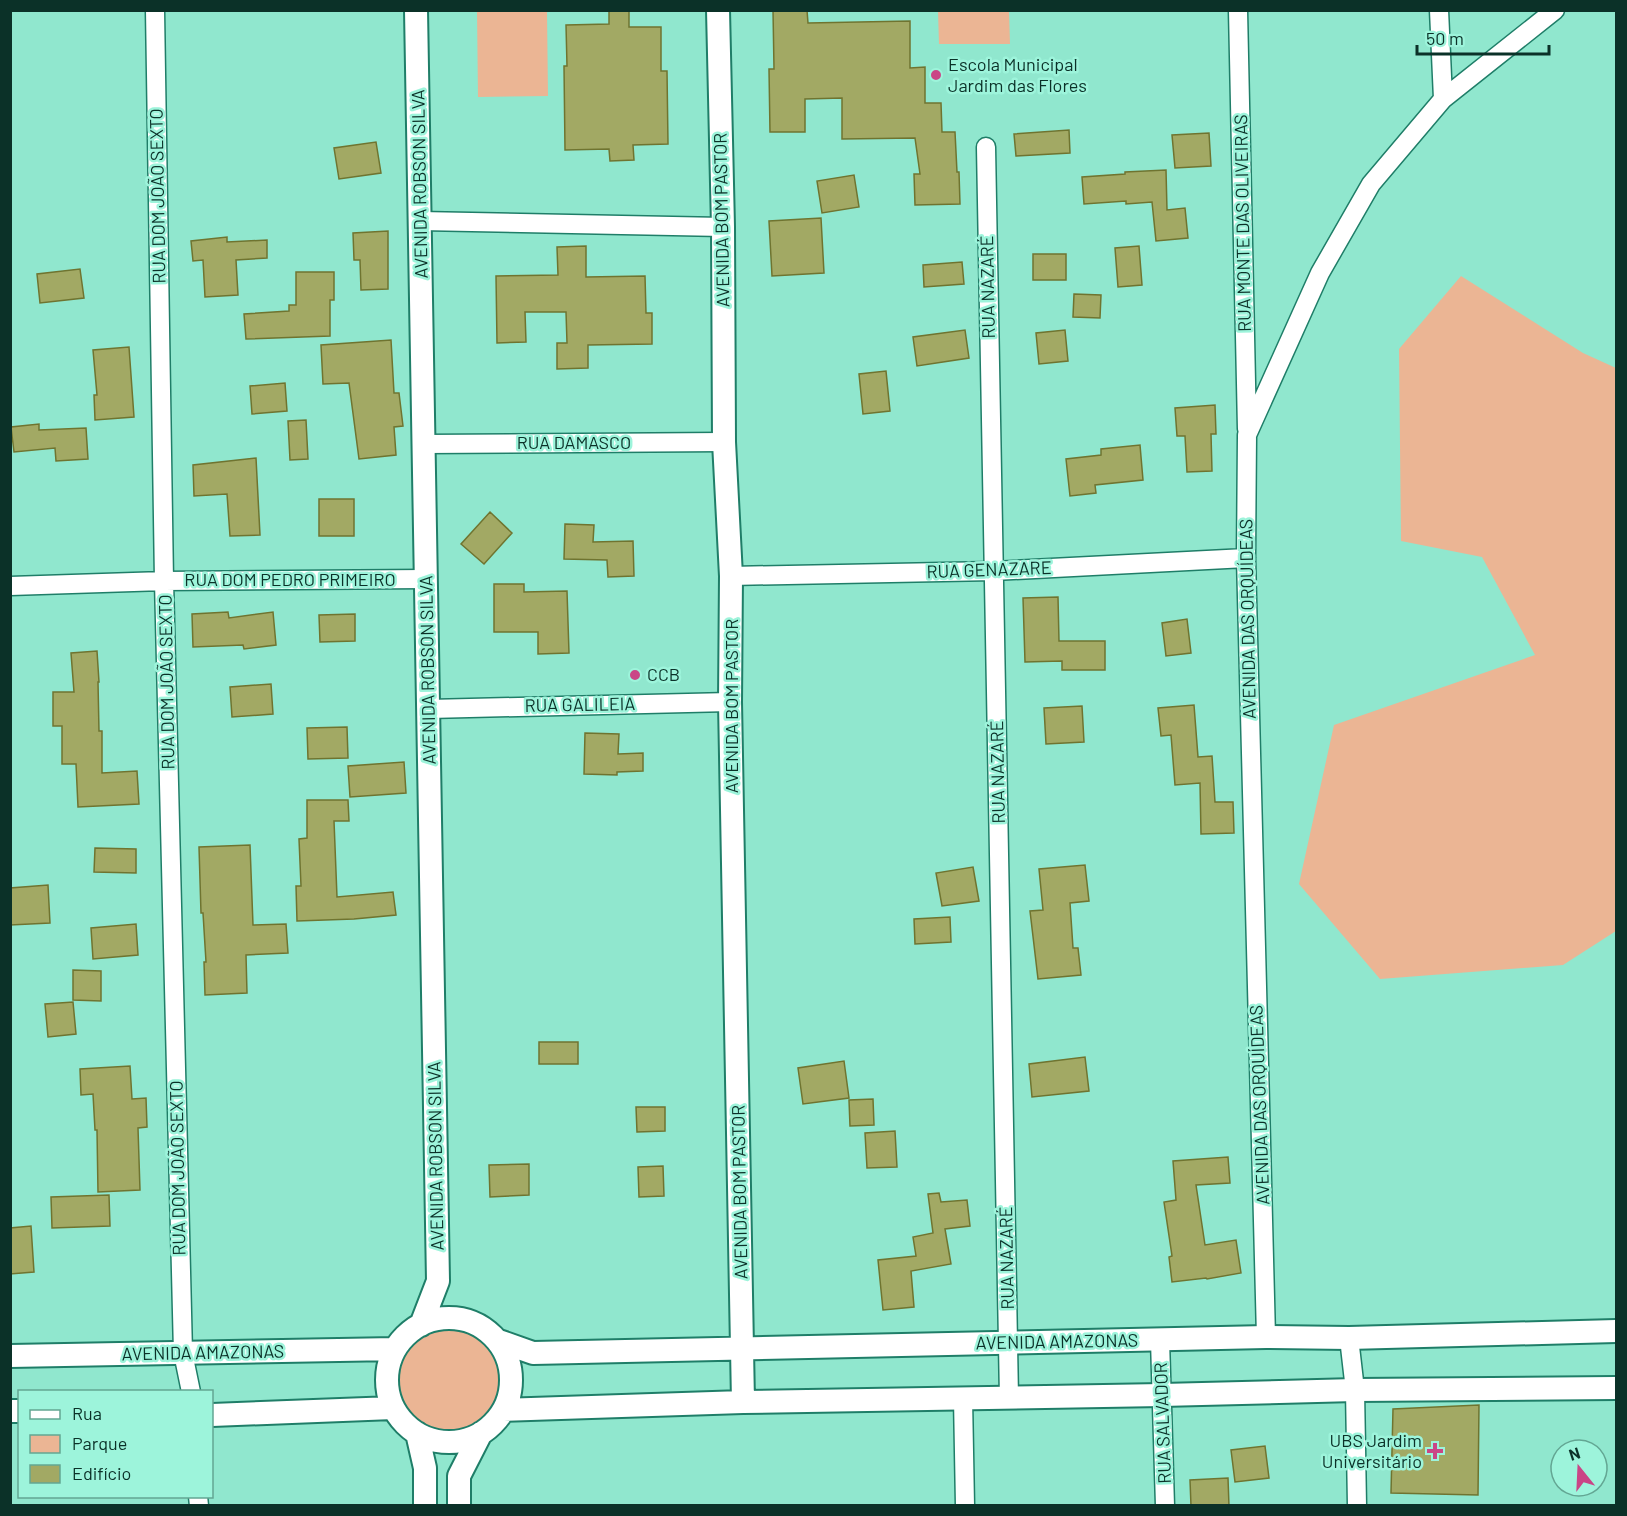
<svg xmlns="http://www.w3.org/2000/svg" width="1627" height="1516" font-family="Barlow,sans-serif">
  <style>
    .green { fill: #ebb594 }
    .building { fill: #a2a964; stroke: #6f7430; stroke-width: 1.5 }
    .lines { fill: none; stroke-linecap: round; stroke-linejoin: round }
    .minor-casing { stroke: #1f7e68; stroke-width: 21 }
    .tertiary-casing { stroke: #1f7e68; stroke-width: 26 }
    .minor { stroke: #fff; stroke-width: 18 }
    .tertiary { stroke: #fff; stroke-width: 22 }
    .poi-dot { fill: #ca4586; stroke: #9df4db; stroke-width: 2 }
    .labels { text-anchor: middle; stroke-width: 5; stroke-linejoin: round; paint-order: stroke }
    .poi-label { font-size: 18px; fill: #0b3128; stroke: #9df4db; text-anchor: start }
    .street-label { font-size: 18px; fill: #0b3128; stroke: #9df4db }
  </style>
  <rect width="100%" height="100%" fill="#90e7ce"/>
  <!-- green -->
  <path class="green" d="M 477,11 L 547,11 L 548,96 L 478,97 Z
    M 938,11 L 1009,11 L 1010,44 L 939,44 Z
    M 1461,276 L 1583,353 L 1616,368 L 1616,931 L 1563,965 L 1380,979 L 1299,884 L 1334,725 L 1535,655 L 1482,557 L 1401,541 L 1399,349 Z
    M393 1379a54 54 0 1 1 108 0a54 54 0 1 1-108 0Z"/>
  <!-- building -->
  <path class="building" d="M 609,10 L 629,10 L 629,27 L 661,27 L 661,71 L 667,71 L 668,144 L 633,145 L 634,160 L 610,161 L 609,149 L 565,150 L 564,66 L 567,66 L 566,25 L 609,24 Z
    M 773,10 L 807,10 L 808,23 L 910,21 L 910,68 L 925,67 L 925,103 L 941,103 L 942,132 L 955,132 L 957,172 L 959,172 L 960,204 L 915,205 L 914,174 L 920,174 L 915,138 L 842,139 L 842,98 L 805,99 L 805,132 L 770,132 L 769,69 L 774,69 Z
    M 1069,130 L 1070,153 L 1016,156 L 1014,134 Z
    M 1209,133 L 1211,166 L 1175,168 L 1172,135 Z
    M 376,142 L 381,173 L 339,179 L 334,148 Z
    M 1166,170 L 1167,210 L 1185,208 L 1188,238 L 1156,241 L 1152,202 L 1126,204 L 1126,201 L 1084,204 L 1082,177 L 1125,174 L 1125,172 Z
    M 854,175 L 859,207 L 822,213 L 817,181 Z
    M 821,218 L 824,273 L 772,276 L 769,221 Z
    M 388,231 L 388,289 L 361,290 L 360,260 L 354,260 L 353,233 Z
    M 227,237 L 227,242 L 267,240 L 267,258 L 236,260 L 238,295 L 205,297 L 203,260 L 193,261 L 191,241 Z
    M 586,246 L 586,277 L 645,276 L 646,313 L 652,313 L 652,344 L 588,345 L 588,368 L 557,369 L 557,343 L 567,343 L 566,312 L 525,312 L 526,342 L 497,343 L 496,276 L 558,275 L 557,247 Z
    M 1139,246 L 1142,285 L 1118,287 L 1115,248 Z
    M 1033,254 L 1066,254 L 1066,280 L 1033,280 Z
    M 962,262 L 964,284 L 924,287 L 923,265 Z
    M 80,269 L 84,298 L 40,303 L 37,274 Z
    M 296,272 L 334,272 L 334,300 L 330,300 L 330,336 L 246,339 L 244,314 L 289,311 L 289,305 L 296,305 Z
    M 1074,294 L 1101,295 L 1100,318 L 1073,317 Z
    M 965,330 L 969,358 L 917,366 L 913,337 Z
    M 1065,330 L 1068,361 L 1039,364 L 1036,333 Z
    M 391,340 L 394,393 L 399,393 L 403,426 L 394,427 L 396,455 L 359,459 L 349,383 L 323,384 L 321,345 Z
    M 129,347 L 134,417 L 95,420 L 94,395 L 97,395 L 93,350 Z
    M 886,371 L 890,411 L 863,414 L 859,374 Z
    M 285,383 L 287,411 L 252,414 L 250,386 Z
    M 1215,405 L 1216,434 L 1211,434 L 1212,471 L 1187,472 L 1185,436 L 1177,436 L 1175,408 Z
    M 306,420 L 308,459 L 290,460 L 288,421 Z
    M 39,424 L 39,430 L 86,428 L 88,459 L 56,461 L 55,448 L 14,452 L 11,427 Z
    M 1140,445 L 1143,480 L 1095,485 L 1096,493 L 1070,496 L 1066,459 L 1101,455 L 1101,449 Z
    M 256,458 L 260,535 L 230,536 L 227,494 L 194,496 L 193,465 Z
    M 319,499 L 354,499 L 354,536 L 319,536 Z
    M 490,512 L 512,533 L 484,564 L 461,544 Z
    M 565,524 L 594,525 L 593,542 L 633,541 L 634,576 L 608,577 L 607,560 L 564,559 Z
    M 494,584 L 524,584 L 524,592 L 567,591 L 569,653 L 538,654 L 538,632 L 494,632 Z
    M 1058,597 L 1059,641 L 1105,641 L 1105,670 L 1062,670 L 1062,661 L 1025,662 L 1023,598 Z
    M 228,612 L 229,618 L 273,612 L 276,645 L 244,649 L 243,645 L 193,647 L 192,614 Z
    M 355,614 L 355,641 L 320,642 L 319,615 Z
    M 1187,619 L 1191,653 L 1166,656 L 1162,623 Z
    M 97,651 L 99,682 L 98,682 L 99,731 L 102,731 L 102,773 L 137,771 L 139,804 L 78,807 L 76,764 L 62,764 L 62,726 L 53,726 L 53,692 L 74,692 L 71,653 Z
    M 271,684 L 273,714 L 232,717 L 230,687 Z
    M 1194,705 L 1198,757 L 1212,756 L 1215,802 L 1233,802 L 1234,833 L 1201,834 L 1200,783 L 1175,785 L 1171,735 L 1161,736 L 1158,708 Z
    M 1082,706 L 1084,742 L 1046,744 L 1044,708 Z
    M 347,727 L 348,758 L 308,759 L 307,728 Z
    M 585,733 L 619,734 L 618,754 L 643,753 L 643,771 L 617,772 L 617,775 L 584,774 Z
    M 404,762 L 406,793 L 350,797 L 348,766 Z
    M 307,800 L 348,800 L 349,821 L 334,821 L 337,897 L 393,892 L 396,915 L 354,919 L 297,921 L 296,886 L 301,886 L 299,839 L 307,838 Z
    M 250,845 L 253,925 L 286,924 L 288,953 L 246,955 L 247,993 L 205,995 L 204,962 L 206,962 L 203,913 L 201,913 L 199,847 Z
    M 95,848 L 136,849 L 136,873 L 94,872 Z
    M 1085,865 L 1089,901 L 1070,903 L 1073,948 L 1078,948 L 1081,975 L 1038,979 L 1030,911 L 1043,910 L 1039,869 Z
    M 973,867 L 979,901 L 942,906 L 936,873 Z
    M 48,885 L 50,923 L 10,925 L 10,888 Z
    M 950,917 L 951,942 L 915,944 L 914,919 Z
    M 136,924 L 138,955 L 93,959 L 91,928 Z
    M 73,970 L 101,971 L 101,1001 L 73,1000 Z
    M 73,1002 L 76,1034 L 48,1037 L 45,1004 Z
    M 539,1042 L 578,1042 L 578,1064 L 539,1064 Z
    M 1085,1057 L 1089,1091 L 1032,1097 L 1029,1064 Z
    M 844,1061 L 849,1098 L 803,1104 L 798,1068 Z
    M 130,1066 L 132,1099 L 146,1098 L 147,1127 L 138,1128 L 140,1190 L 98,1192 L 97,1130 L 95,1130 L 93,1094 L 81,1095 L 80,1069 Z
    M 873,1099 L 874,1125 L 850,1126 L 849,1100 Z
    M 636,1107 L 665,1107 L 665,1131 L 637,1132 Z
    M 895,1131 L 897,1167 L 867,1168 L 865,1133 Z
    M 1228,1157 L 1230,1183 L 1196,1185 L 1205,1245 L 1236,1240 L 1241,1273 L 1207,1279 L 1206,1278 L 1172,1282 L 1169,1257 L 1172,1256 L 1164,1202 L 1176,1200 L 1173,1161 Z
    M 529,1164 L 529,1195 L 490,1197 L 489,1165 Z
    M 663,1166 L 664,1196 L 639,1197 L 638,1167 Z
    M 939,1193 L 941,1202 L 967,1200 L 970,1226 L 945,1229 L 951,1264 L 911,1271 L 914,1307 L 883,1310 L 878,1260 L 916,1256 L 913,1237 L 933,1233 L 928,1194 Z
    M 109,1195 L 110,1226 L 52,1228 L 51,1197 Z
    M 31,1226 L 34,1272 L 10,1274 L 10,1228 Z
    M 1479,1405 L 1478,1495 L 1391,1493 L 1393,1409 Z
    M 1265,1446 L 1269,1478 L 1235,1482 L 1231,1450 Z
    M 1228,1478 L 1229,1506 L 1191,1506 L 1190,1480 Z"/>
  <g class="lines">
    <defs>
      <path id="minor" d="M 155,10 L 164,581 L 183,1353 L 191,1392
        M 1238,10 L 1247,429
        M 1439,10 L 1443,99
        M 986,147 L 1009,1398
        M 420,221 L 723,227
        M 424,444 L 724,442
        M 731,576 L 994,571 L 1246,558
        M 10,586 L 164,581 L 426,579
        M 429,709 L 730,702
        M 1266,1337 L 1246,558 L 1247,435 L 1320,273 L 1371,184 L 1443,99 L 1555,10
        M 1349,1338 L 1355,1390 L 1357,1506
        M 1160,1340 L 1165,1506
        M 963,1398 L 965,1506
        M 198,1496 L 199,1506"/>
      <path id="tertiary" d="M 416,10 L 438,1281 L 421,1325
        M 718,10 L 723,227 L 724,442 L 731,576 L 730,702 L 743,1402
        M387 1380a62 62 0 1 1 124 0a62 62 0 1 1-124 0Z
        M 499,1341 L 533,1353 L 1266,1337 L 1349,1338 L 1616,1331
        M 10,1356 L 395,1349
        M 504,1410 L 743,1402 L 1162,1395 L 1355,1390 L 1616,1388
        M 10,1411 L 20,1411
        M 212,1415 L 393,1408
        M 417,1433 L 425,1468 L 425,1506
        M 459,1506 L 459,1476 L 481,1433"/>
    </defs>
    <!-- minor casing -->
    <use href="#minor" class="minor-casing"/>
    <!-- tertiary casing -->
    <use href="#tertiary" class="tertiary-casing"/>
    <!-- minor -->
    <use href="#minor" class="minor"/>
    <!-- tertiary -->
    <use href="#tertiary" class="tertiary"/>
  </g>
  <!-- markers -->
  <g class="poi-dot">
    <circle cx="936" cy="75" r="6"/>
    <circle cx="635" cy="675" r="6"/>
    <path d="M1432 1442h6v6h6v6h-6v6h-6v-6h-6v-6h6z"/>
  </g>
  <g class="labels">
    <!-- poi labels -->
    <g class="poi-label">
      <text x="948" y="71">Escola Municipal<tspan x="948" dy="21">Jardim das Flores</tspan></text>
      <text x="647" y="681">CCB</text>
      <text x="1422" y="1447" text-anchor="end">UBS Jardim<tspan x="1422" dy="21">Universitário</tspan></text>
    </g>
    <!-- street labels -->
    <g class="street-label">
      <text transform="translate(420 184) rotate(-91)" y="6">AVENIDA ROBSON SILVA</text>
      <text transform="translate(158 196) rotate(-91)" y="6">RUA DOM JOÃO SEXTO</text>
      <text transform="translate(722 220) rotate(-91)" y="6">AVENIDA BOM PASTOR</text>
      <text transform="translate(1243 223) rotate(-91)" y="6">RUA MONTE DAS OLIVEIRAS</text>
      <text transform="translate(988 287) rotate(-91)" y="6">RUA NAZARÉ</text>
      <text x="574" y="449">RUA DAMASCO</text>
      <text transform="translate(989 570) rotate(-2)" y="6">RUA GENAZARE</text>
      <text x="290" y="586">RUA DOM PEDRO PRIMEIRO</text>
      <text transform="translate(1248 619) rotate(-91)" y="6">AVENIDA DAS ORQUÍDEAS</text>
      <text transform="translate(428 670) rotate(-91)" y="6">AVENIDA ROBSON SILVA</text>
      <text transform="translate(167 682) rotate(-91)" y="6">RUA DOM JOÃO SEXTO</text>
      <text transform="translate(580 705) rotate(-1)" y="6">RUA GALILEIA</text>
      <text transform="translate(732 706) rotate(-90)" y="6">AVENIDA BOM PASTOR</text>
      <text transform="translate(998 772) rotate(-91)" y="6">RUA NAZARÉ</text>
      <text transform="translate(1260 1105) rotate(-92)" y="6">AVENIDA DAS ORQUÍDEAS</text>
      <text transform="translate(436 1156) rotate(-91)" y="6">AVENIDA ROBSON SILVA</text>
      <text transform="translate(178 1168) rotate(-91)" y="6">RUA DOM JOÃO SEXTO</text>
      <text transform="translate(740 1192) rotate(-91)" y="6">AVENIDA BOM PASTOR</text>
      <text transform="translate(1007 1258) rotate(-91)" y="6">RUA NAZARÉ</text>
      <text transform="translate(1057 1342) rotate(-1)" y="6">AVENIDA AMAZONAS</text>
      <text transform="translate(203 1353) rotate(-1)" y="6">AVENIDA AMAZONAS</text>
      <text transform="translate(1163 1423) rotate(-92)" y="6">RUA SALVADOR</text>
    </g>
  </g>
  <!-- border -->
  <rect width="1627" height="1516" fill="none" stroke="#0b3128" stroke-width="24"/>
  <!-- legend -->
  <rect x="18" y="1390" width="195" height="108" fill="#9df4db" stroke="#63a693" stroke-width="1.5"/>
  <rect x="30" y="1410" width="30" height="9" fill="#ffffff" stroke="#63a693" stroke-width="1.5"/>
  <text x="72" y="1420" font-size="18" fill="#0b3128">Rua</text>
  <rect x="30" y="1435" width="30" height="18" fill="#ebb594" stroke="#63a693" stroke-width="1.5"/>
  <text x="72" y="1450" font-size="18" fill="#0b3128">Parque</text>
  <rect x="30" y="1465" width="30" height="18" fill="#a2a964" stroke="#63a693" stroke-width="1.5"/>
  <text x="72" y="1480" font-size="18" fill="#0b3128">Edifício</text>
  <!-- north arrow -->
  <g transform="translate(1579 1468) rotate(342)"><circle r="28" fill="#9df4db" stroke="#63a693" stroke-width="1.5"/>
  <path d="M0-4.5L10 22L0 15L-10 22Z" fill="#ca4586"/>
  <text y="-9" font-size="16" font-weight="bold" text-anchor="middle" fill="#0b3128">N</text>
  </g>
  <!-- scale -->
  <path d="M1417 45v9h132v-9" fill="none" stroke="#0b3128" stroke-width="3"/>
  <text x="1426" y="45" font-size="18" fill="#0b3128" stroke="#9df4db" stroke-width="4.5" paint-order="stroke">50 m</text>
</svg>
